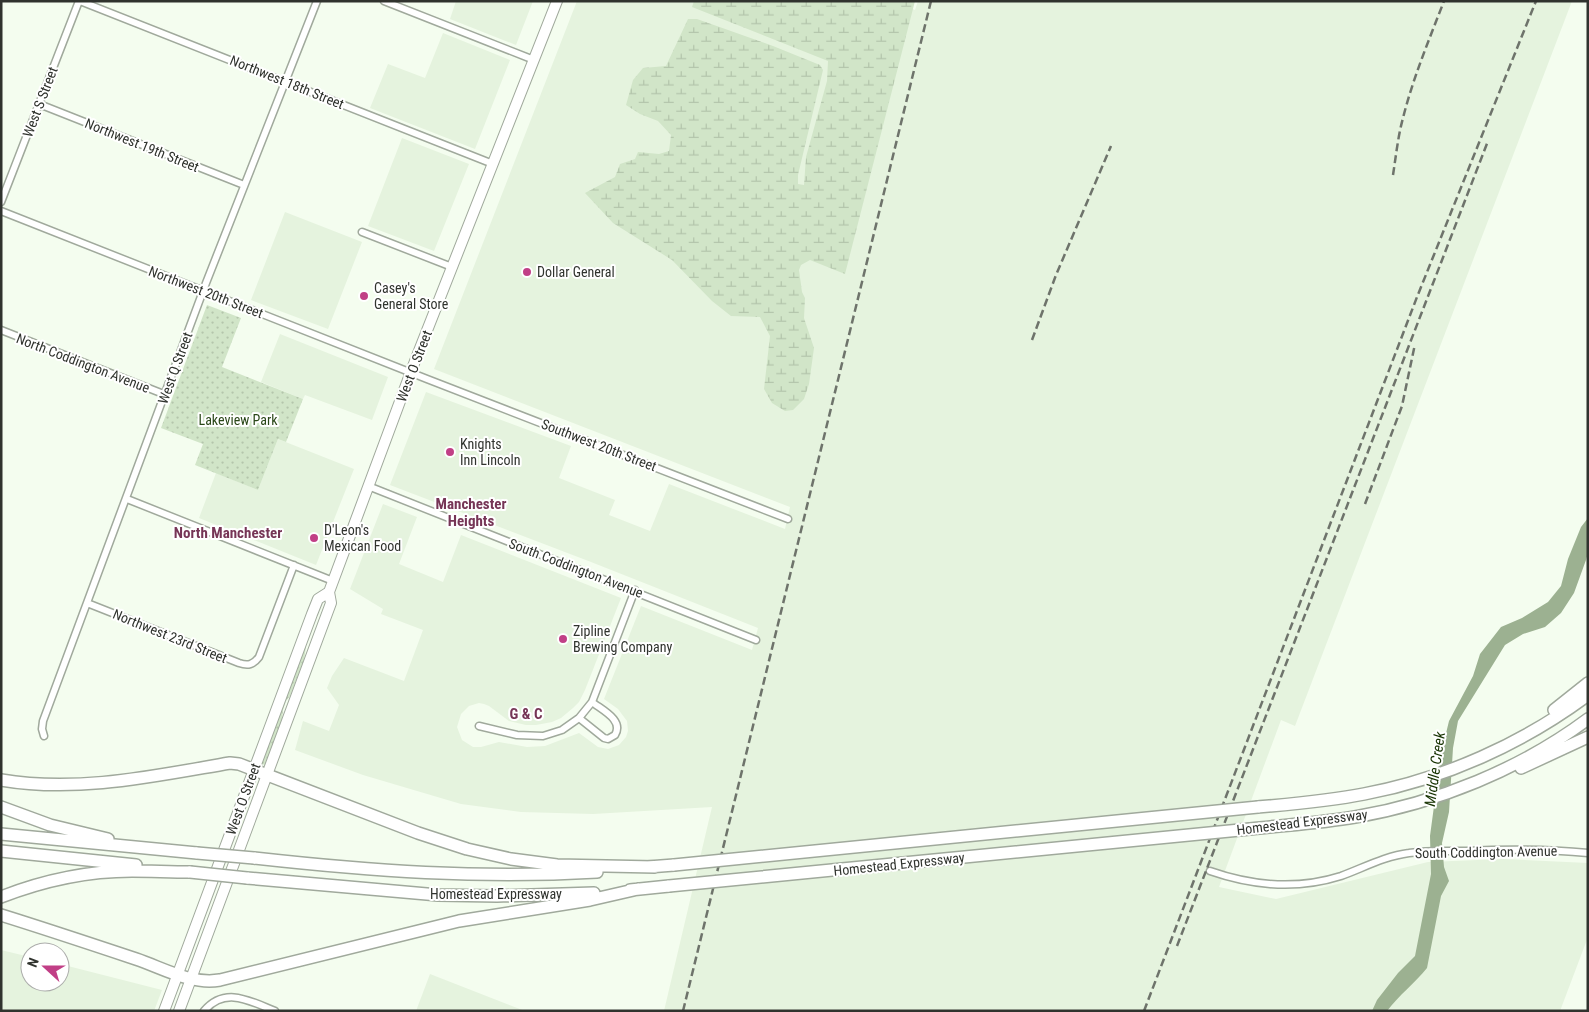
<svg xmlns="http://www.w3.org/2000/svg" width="1589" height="1012" font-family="'Roboto Condensed',sans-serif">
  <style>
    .built { fill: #e5f3de }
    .wetland { fill: url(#wetland-marsh) }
    .park { fill: url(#park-dots) }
    .water { fill: #9cb191 }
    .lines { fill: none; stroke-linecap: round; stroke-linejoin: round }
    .minor-casing { stroke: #a0a99c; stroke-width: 9 }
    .primary-casing { stroke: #a0a99c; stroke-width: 12 }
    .motorway-casing { stroke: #a0a99c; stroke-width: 14 }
    .minor { stroke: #fff; stroke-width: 6 }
    .primary { stroke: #fff; stroke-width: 10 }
    .motorway { stroke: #fff; stroke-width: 11 }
    .rail { stroke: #6e736b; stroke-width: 2.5; stroke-dasharray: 8 4; stroke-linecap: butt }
    .motorway-bridge-casing { stroke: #a0a99c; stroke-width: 14; stroke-linecap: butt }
    .motorway-bridge { stroke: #fff; stroke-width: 11 }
    .poi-dot { fill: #c13f86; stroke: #fff; stroke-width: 2 }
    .labels { text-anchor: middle; stroke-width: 4; stroke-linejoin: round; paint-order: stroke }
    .street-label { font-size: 14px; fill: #30332e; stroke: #fff }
    .poi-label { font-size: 14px; fill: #30332e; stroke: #fff; text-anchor: start }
    .park-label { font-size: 14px; fill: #2a4718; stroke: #fff }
    .neighbourhood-label { font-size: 15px; font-weight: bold; fill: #763556; stroke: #fff }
    .water-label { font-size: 15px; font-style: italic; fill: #173302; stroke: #fff }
  </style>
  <defs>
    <pattern id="wetland-marsh" width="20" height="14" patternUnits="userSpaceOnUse" patternTransform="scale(1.25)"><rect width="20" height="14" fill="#d1e5c8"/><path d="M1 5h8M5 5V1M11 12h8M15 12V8" fill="none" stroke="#b4c5ac"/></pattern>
    <pattern id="park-dots" width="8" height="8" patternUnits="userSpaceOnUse" patternTransform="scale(1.25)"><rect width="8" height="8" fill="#d1e5c8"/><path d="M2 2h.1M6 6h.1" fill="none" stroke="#b4c5ac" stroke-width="1.8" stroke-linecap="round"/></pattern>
  </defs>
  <rect width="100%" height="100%" fill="#f4fdef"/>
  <!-- built -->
  <path class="built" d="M 456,1 L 533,1 L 516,45 L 450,19 Z
    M 577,1 L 894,1 L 915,10 L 918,1 L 1572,1 L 1295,726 L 1281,720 L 1219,887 L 1276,899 L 1428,862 L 1503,859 L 1588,863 L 1588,937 L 1560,1011 L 664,1011 L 712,807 L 593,814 L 521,812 L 461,804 L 363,775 L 295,750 L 303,721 L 329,731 L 339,705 L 327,688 L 332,676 L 344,658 L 404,681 L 423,630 L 381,614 L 383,609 L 350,589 L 383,504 L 417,517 L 399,564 L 443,582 L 461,535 L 621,598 L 585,690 L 579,702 L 573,708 L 561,718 L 552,722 L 536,725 L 526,725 L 509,721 L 489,706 L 484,704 L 479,703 L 469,706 L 461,714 L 457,727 L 462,740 L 473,747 L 481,747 L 499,742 L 527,747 L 545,746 L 579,733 L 598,747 L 608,749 L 619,745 L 626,737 L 628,731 L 627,721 L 618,709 L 604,699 L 641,606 L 752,650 L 758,628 L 591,562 L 390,485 L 426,392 L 571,446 L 559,478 L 615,500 L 609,515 L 650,531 L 669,484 L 785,529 L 790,507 L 434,369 Z
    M 443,33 L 510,60 L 475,149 L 370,108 L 388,64 L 425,78 Z
    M 402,138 L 469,164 L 434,251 L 368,226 Z
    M 285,212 L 362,242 L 328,329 L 251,300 Z
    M 280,334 L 388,377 L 372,420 L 305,395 L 303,399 L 261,382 Z
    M 278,439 L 354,469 L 316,565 L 199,518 L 216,473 L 258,490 Z
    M 1,950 L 30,957 L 30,982 L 60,982 L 60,964 L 162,990 L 154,1011 L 1,1011 Z
    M 430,974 L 525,1011 L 416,1011 Z"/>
  <!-- wetland -->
  <path class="wetland" d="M 694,1 L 915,1 L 845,274 L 810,260 L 801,265 L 799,270 L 802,292 L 805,298 L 804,318 L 814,348 L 809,384 L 804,399 L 793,410 L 785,411 L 772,403 L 764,389 L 770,336 L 760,317 L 731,316 L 712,301 L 672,260 L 613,223 L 585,193 L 615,177 L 620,164 L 635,159 L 638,152 L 659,154 L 669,151 L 671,135 L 658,121 L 640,114 L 626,105 L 633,80 L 643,68 L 666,66 L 688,19 L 697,19 L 773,46 L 820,65 L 823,70 L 798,175 L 798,184 L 804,185 L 806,157 L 827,81 L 828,61 L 692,7 Z"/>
  <!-- park -->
  <path class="park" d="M 207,305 L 241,318 L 222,367 L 303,399 L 286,442 L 278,439 L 258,490 L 195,465 L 203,444 L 161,428 Z
    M 305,647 L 306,647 L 304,660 L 290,696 L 286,701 L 283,710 L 282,719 L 265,765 L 262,764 Z"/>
  <!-- water -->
  <path class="water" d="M 1588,518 L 1588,553 L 1586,560 L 1574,593 L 1561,613 L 1545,627 L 1523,634 L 1505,645 L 1458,721 L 1453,748 L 1449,812 L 1442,843 L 1444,867 L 1449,881 L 1441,896 L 1427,968 C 1415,983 1399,995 1387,1011 L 1372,1011 L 1377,1000 L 1398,973 L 1415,956 L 1431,874 L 1430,836 L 1441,754 L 1449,721 L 1473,676 L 1480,654 L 1501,627 L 1522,618 L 1548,602 L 1561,586 L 1568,559 L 1581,527 Z"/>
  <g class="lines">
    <defs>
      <path id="minor" d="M 80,1 L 493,164
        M 384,1 L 534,60
        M 39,104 L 244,185
        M 1,202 L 79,1
        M 1,211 L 427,379 L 788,519
        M 362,232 L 452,267
        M 1,330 L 166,395
        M 368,486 L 756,640
        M 127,499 L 333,581
        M 87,603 L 239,663 C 248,666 253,665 259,657 L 294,565
        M 579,718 L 604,738 L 608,739 L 615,735 C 624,720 602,710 592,702
        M 479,726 L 517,735 L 543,736 L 562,730 L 579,718 L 592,702 L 635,590
        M 44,736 L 42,729 L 43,721 L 206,283 L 317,1
        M 1210,871 C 1253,886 1297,890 1341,876 C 1363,868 1385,856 1409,853 C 1428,850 1447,851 1466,851 C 1507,849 1547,849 1588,853
        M 204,1011 C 225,986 250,1001 275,1011"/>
      <path id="primary" d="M 164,1011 L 312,614 L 318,599 L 329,592
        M 179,1011 L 331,603 L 329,592 L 415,361 L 557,1"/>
      <path id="motorway" d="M 1554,710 L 1588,683
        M 1521,768 L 1588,737
        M 1,780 C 78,793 154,776 230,763 L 239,764 L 418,833 L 467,849 L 511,859 L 557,865 L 655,867
        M 1,807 L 50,825 L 108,839
        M 1258,807 C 1293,804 1329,801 1364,794 C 1444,779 1522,744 1588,695
        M 1250,829 C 1285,825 1320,823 1355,817 C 1437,803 1521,769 1588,719
        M 1,834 L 197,853
        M 1,851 L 136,865
        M 254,858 C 371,871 480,879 597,872
        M 648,867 L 674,865
        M 247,878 L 438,895 L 497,896 L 594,893
        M 630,890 L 669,886
        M 1,897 C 42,881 89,871 132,871 C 151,871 170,872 190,872
        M 1,915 C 46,929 91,944 136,959 C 163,968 191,985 220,980 L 459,921 L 590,900 L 638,889"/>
    </defs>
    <!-- minor casing -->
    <use href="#minor" class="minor-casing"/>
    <!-- primary casing -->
    <use href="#primary" class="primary-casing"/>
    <!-- motorway casing -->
    <use href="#motorway" class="motorway-casing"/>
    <!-- minor -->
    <use href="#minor" class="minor"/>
    <!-- primary -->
    <use href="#primary" class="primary"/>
    <!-- motorway -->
    <use href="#motorway" class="motorway"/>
    <!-- rail -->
    <path class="rail" d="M 1393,175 C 1396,156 1398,136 1403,118 C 1413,78 1429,40 1444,1
      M 1032,340 L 1056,275 L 1111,146
      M 1365,504 L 1402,406 L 1415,344
      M 1177,946 L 1488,141
      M 683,1011 L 931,1
      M 1144,1011 L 1417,297 L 1536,1"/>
    <defs>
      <path id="motorway-bridge" d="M 197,853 L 254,858
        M 674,865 L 1258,807
        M 190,872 L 247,878
        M 669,886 L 1250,829"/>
    </defs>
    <!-- motorway-bridge casing -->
    <use href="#motorway-bridge" class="motorway-bridge-casing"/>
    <!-- motorway-bridge -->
    <use href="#motorway-bridge" class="motorway-bridge"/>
  </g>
  <!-- markers -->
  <g class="poi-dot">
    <circle cx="527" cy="272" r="5"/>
    <circle cx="364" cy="296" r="5"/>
    <circle cx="450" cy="452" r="5"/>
    <circle cx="314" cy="538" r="5"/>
    <circle cx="563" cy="639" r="5"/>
  </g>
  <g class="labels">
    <!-- street labels -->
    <g class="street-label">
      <text transform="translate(287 82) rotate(22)" y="5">Northwest 18th Street</text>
      <text transform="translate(40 102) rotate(-69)" y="5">West S Street</text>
      <text transform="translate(142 145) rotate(22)" y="5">Northwest 19th Street</text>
      <text transform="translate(206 292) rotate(21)" y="5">Northwest 20th Street</text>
      <text transform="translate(83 363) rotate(21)" y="5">North Coddington Avenue</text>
      <text transform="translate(414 366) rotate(-69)" y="5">West O Street</text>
      <text transform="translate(175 368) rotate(-70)" y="5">West Q Street</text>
      <text transform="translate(599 445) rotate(21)" y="5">Southwest 20th Street</text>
      <text transform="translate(576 568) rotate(21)" y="5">South Coddington Avenue</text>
      <text transform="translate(170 636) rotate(22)" y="5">Northwest 23rd Street</text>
      <text transform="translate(243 799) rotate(-70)" y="5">West O Street</text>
      <text transform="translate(1302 822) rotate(-7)" y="5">Homestead Expressway</text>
      <text transform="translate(1486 852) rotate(-1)" y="5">South Coddington Avenue</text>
      <text transform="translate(899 864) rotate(-6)" y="5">Homestead Expressway</text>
      <text x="496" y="899">Homestead Expressway</text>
    </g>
    <!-- poi labels -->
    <g class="poi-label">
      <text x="537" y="277">Dollar General</text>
      <text x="374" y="293">Casey's<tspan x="374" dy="16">General Store</tspan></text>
      <text x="460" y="449">Knights<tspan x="460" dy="16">Inn Lincoln</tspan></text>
      <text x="324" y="535">D'Leon's<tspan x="324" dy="16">Mexican Food</tspan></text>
      <text x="573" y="636">Zipline<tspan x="573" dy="16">Brewing Company</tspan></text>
    </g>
    <!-- park labels -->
    <g class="park-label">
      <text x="238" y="425">Lakeview Park</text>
    </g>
    <!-- neighbourhood labels -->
    <g class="neighbourhood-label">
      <text x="471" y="509">Manchester<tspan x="471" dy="17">Heights</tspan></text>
      <text x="228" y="538">North Manchester</text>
      <text x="526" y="719">G &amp; C</text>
    </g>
    <!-- water labels -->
    <g class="water-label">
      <text transform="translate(1435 769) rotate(-82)" y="5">Middle Creek</text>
    </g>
  </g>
  <!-- border -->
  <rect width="1589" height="1012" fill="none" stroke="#30332e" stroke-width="5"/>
  <!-- north arrow -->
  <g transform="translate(45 967) rotate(291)"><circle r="24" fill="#ffffff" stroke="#acadab"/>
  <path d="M0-4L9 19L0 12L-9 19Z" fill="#c13f86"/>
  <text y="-8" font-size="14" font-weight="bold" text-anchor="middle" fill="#30332e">N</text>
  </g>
</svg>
